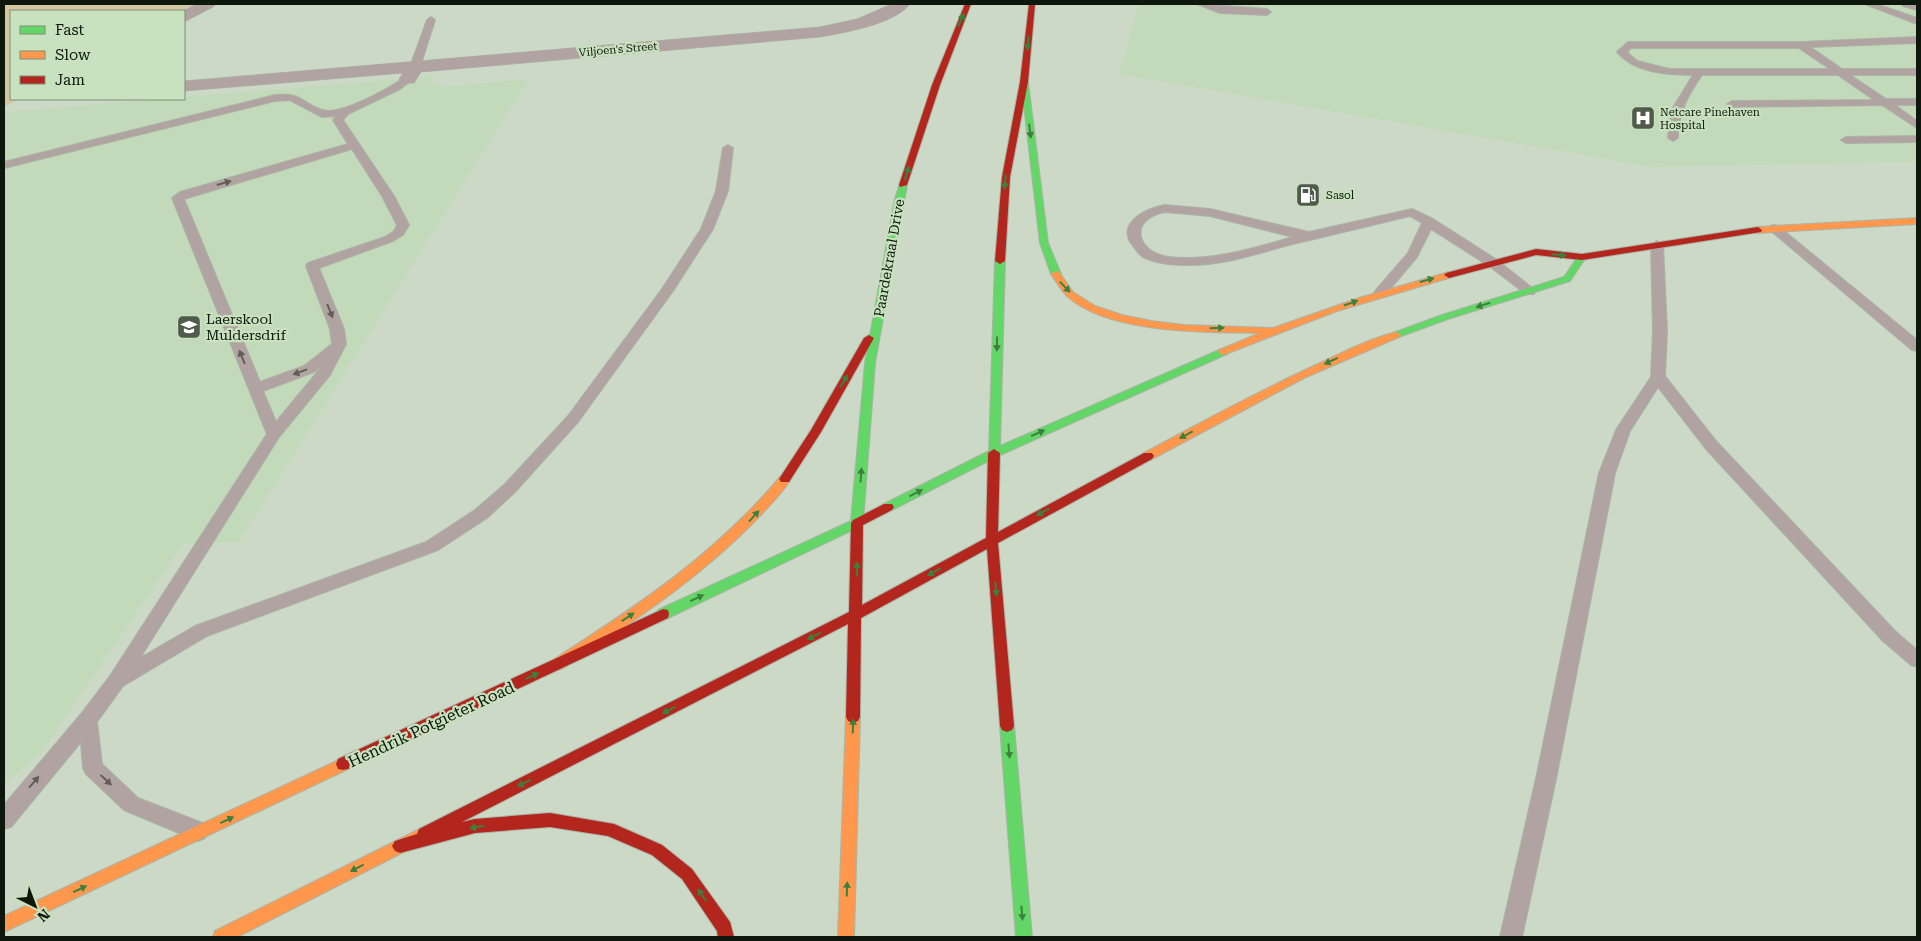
<svg xmlns="http://www.w3.org/2000/svg" width="1921" height="941" font-family="'Roboto Serif',serif">
  <style>
    .built { fill: #c3daba }
    .green { fill: #d5c69f }
    .lines { fill: none; stroke-linecap: round; stroke-linejoin: round }
    .lane-casing { stroke: #abb4a6; stroke-width: 2 }
    .street-casing { stroke: #abb4a6; stroke-width: 1 }
    .fast-casing { stroke: #abb4a6; stroke-width: 2 }
    .slow-casing { stroke: #abb4a6; stroke-width: 2 }
    .jam-casing { stroke: #abb4a6; stroke-width: 2 }
    .lane { fill: #b1a3a1; fill-rule: evenodd }
    .street { fill: #b1a3a1; fill-rule: evenodd }
    .fast { fill: #63d668; fill-rule: evenodd }
    .slow { fill: #ff974d; fill-rule: evenodd }
    .jam { fill: #b3261e; fill-rule: evenodd }
    .oneway { fill: #3d803e }
    .oneway2 { fill: #605d56 }
    .labels { text-anchor: middle; stroke-width: 4.5; stroke-linejoin: round; paint-order: stroke }
    .far-street-label { font-size: 11px; fill: #0e170b; stroke: #c8e1be }
    .far-poi-label { font-size: 11px; fill: #0e170b; stroke: #c8e1be; text-anchor: start }
    .street-label { font-size: 14px; fill: #0e170b; stroke: #c8e1be }
    .poi-label { font-size: 14px; fill: #0e170b; stroke: #c8e1be; text-anchor: start }
    .near-street-label { font-size: 16px; fill: #0e170b; stroke: #c8e1be }
  </style>
  <rect width="100%" height="100%" fill="#ccd9c6"/>
  <!-- built -->
  <path class="built" d="M 1139,4 L 1917,4 L 1917,162 L 1652,167 L 1119,74 Z
    M 437,76 L 431,82 L 442,87 L 529,79 L 239,542 L 183,544 L 42,752 L 4,785 L 4,112 Z"/>
  <!-- green -->
  <path class="green" d="M 4,4 L 194,4 L 180,11 L 11,11 L 11,99 L 19,99 L 4,107 Z"/>
  <g class="lines">
    <defs>
      <path id="lane" d="M 1197,4 L 1267,9 L 1271,12 L 1267,15 L 1220,13 Z
        M 1865,4 L 1876,4 L 1917,18 L 1917,24 Z
        M 1902,4 L 1917,5 L 1917,10 L 1903,6 Z
        M 431,17 L 435,20 L 420,67 L 412,69 L 410,67 L 427,20 Z
        M 1917,37 L 1917,43 L 1810,47 L 1842,69 L 1917,69 L 1917,75 L 1850,75 L 1886,99 L 1917,99 L 1917,105 L 1895,105 L 1917,121 L 1917,128 L 1882,105 L 1732,107 L 1727,104 L 1732,101 L 1874,100 L 1838,75 L 1702,75 C 1688,95 1678,113 1678,138 L 1673,141 L 1668,138 L 1671,111 L 1693,75 C 1667,75 1635,73 1617,52 L 1628,42 L 1801,42 ZM 1631,48 L 1799,48 L 1830,69 L 1670,69 L 1637,61 L 1627,52 Z
        M 405,77 L 413,79 L 400,89 L 348,114 L 343,120 L 394,196 L 409,225 L 403,235 L 393,241 L 319,268 L 344,329 L 346,344 L 330,375 L 279,437 L 140,658 L 195,626 L 426,542 L 475,510 L 505,484 L 568,416 L 662,289 L 701,229 L 716,191 L 723,148 L 728,145 L 733,148 L 728,191 L 713,229 L 673,291 L 578,422 L 515,492 L 487,518 L 438,550 L 207,636 L 123,686 L 97,722 L 102,764 L 138,798 L 205,824 L 208,831 L 205,838 L 198,841 L 124,810 L 86,774 L 83,768 L 81,742 L 11,827 L 4,829 L 4,805 L 81,714 L 110,676 L 267,434 L 172,198 L 180,192 L 348,144 L 333,120 L 336,116 L 322,117 L 290,100 L 275,101 L 4,168 L 4,162 L 275,95 C 304,93 299,102 322,110 C 340,116 390,88 405,77 ZM 352,149 L 382,196 L 397,225 L 394,231 L 385,237 L 308,263 L 306,266 L 330,329 L 332,344 L 304,366 L 260,382 L 184,199 ZM 321,366 L 319,370 L 276,422 L 263,391 L 314,372 Z
        M 1917,136 L 1917,142 L 1846,143 L 1841,140 L 1846,137 Z
        M 1165,205 L 1210,209 L 1309,232 L 1412,209 L 1433,219 L 1497,260 L 1536,291 L 1534,294 L 1526,294 L 1489,266 L 1431,229 L 1417,257 L 1384,296 L 1376,296 L 1374,293 L 1376,290 L 1408,253 L 1422,223 L 1410,216 C 1377,224 1344,232 1310,240 C 1270,248 1230,266 1188,265 C 1173,265 1157,264 1143,257 C 1139,255 1136,249 1133,246 C 1115,223 1147,208 1165,205 ZM 1165,212 L 1210,216 L 1293,237 C 1254,248 1210,262 1169,257 C 1136,253 1128,219 1165,212 Z
        M 1774,225 L 1778,226 L 1917,340 L 1917,351 L 1912,350 L 1770,230 L 1770,226 Z
        M 1657,241 L 1663,245 L 1667,331 L 1665,376 L 1716,441 L 1895,631 L 1917,650 L 1917,667 L 1911,665 L 1883,641 L 1706,449 L 1658,387 L 1630,431 L 1615,473 L 1557,774 L 1522,937 L 1500,937 L 1537,774 L 1599,473 L 1616,430 L 1651,377 L 1653,331 L 1651,245 Z"/>
      <path id="street" d="M 197,4 L 216,4 L 213,7 L 184,22 L 183,11 Z
        M 892,4 L 910,4 C 895,24 843,33 820,37 L 421,72 L 414,83 L 402,83 L 399,79 L 403,73 L 184,91 L 184,81 L 820,27 L 857,19 Z"/>
      <path id="fast" d="M 1021,80 L 1028,82 L 1048,243 L 1061,274 L 1056,277 L 1051,274 L 1040,243 Z
        M 900,183 L 907,185 L 875,363 L 863,523 L 861,526 L 668,618 L 663,619 L 658,618 L 657,614 L 658,610 L 851,521 L 865,363 L 895,199 Z
        M 1582,254 L 1586,257 L 1570,281 L 1448,319 L 1399,337 L 1396,338 L 1391,335 L 1393,333 L 1442,315 L 1564,277 L 1579,255 Z
        M 1000,258 L 1005,261 L 1000,446 L 1219,350 L 1223,349 L 1228,352 L 1227,354 L 998,456 L 892,510 L 884,510 L 882,507 L 884,504 L 989,451 L 995,261 Z
        M 1007,720 L 1012,722 L 1014,726 L 1032,937 L 1016,937 L 1000,726 L 1002,722 Z"/>
      <path id="slow" d="M 1917,218 L 1917,224 L 1758,233 L 1754,230 L 1758,227 Z
        M 1056,271 L 1059,272 L 1073,292 L 1095,306 L 1122,315 L 1151,321 L 1184,325 L 1273,328 L 1359,298 L 1449,272 L 1454,275 L 1452,277 L 1337,311 L 1223,355 L 1218,352 L 1219,350 L 1260,333 C 1207,332 1108,334 1067,296 C 1061,290 1056,281 1051,274 Z
        M 1396,332 L 1401,335 L 1399,337 L 1304,378 L 1152,459 L 1144,459 L 1142,456 L 1144,453 C 1201,422 1259,391 1318,364 C 1343,352 1369,339 1396,332 Z
        M 785,475 L 791,479 C 781,495 766,509 754,522 C 697,580 630,624 563,668 L 558,670 L 553,668 L 551,664 L 553,660 C 640,604 714,555 781,476 Z
        M 853,711 L 858,713 L 860,717 L 854,937 L 838,937 L 846,717 L 848,713 Z
        M 343,758 L 348,759 L 350,764 L 348,769 L 4,932 L 4,916 Z
        M 424,827 L 429,829 L 432,834 L 429,839 L 237,937 L 213,937 L 215,931 Z"/>
      <path id="jam" d="M 965,4 L 971,4 L 940,85 L 907,185 L 900,187 L 899,185 L 932,85 Z
        M 1029,4 L 1035,4 L 1028,82 L 1010,177 L 1005,261 L 1000,264 L 995,261 L 1002,177 L 1020,82 Z
        M 1758,227 L 1762,230 L 1761,232 L 1582,260 L 1536,255 L 1449,278 L 1444,275 L 1446,273 L 1536,249 L 1582,254 Z
        M 869,335 L 874,338 L 821,432 L 789,482 L 781,482 L 779,479 L 781,476 L 811,430 L 864,338 Z
        M 994,449 L 1000,453 L 998,532 L 1144,453 L 1152,453 L 1154,456 L 1152,459 L 998,543 L 1014,726 L 1012,730 L 1007,732 L 1002,730 L 1000,726 L 987,549 L 861,618 L 860,717 L 858,721 L 853,723 L 848,721 L 846,717 L 848,624 L 462,822 L 475,819 L 550,813 L 614,824 L 662,845 L 692,869 L 730,922 L 734,937 L 718,937 L 717,931 L 682,879 L 652,855 L 608,836 L 550,827 L 475,833 L 400,853 L 395,851 L 392,846 L 395,841 L 417,834 L 419,829 L 849,612 L 851,523 L 853,520 L 884,504 L 892,504 L 894,507 L 892,510 L 863,525 L 862,605 L 986,538 L 988,453 Z
        M 663,609 L 668,610 L 669,614 L 668,618 L 348,769 L 343,770 L 338,769 L 336,764 L 338,759 Z"/>
    </defs>
    <!-- lane casing -->
    <use href="#lane" class="lane-casing"/>
    <!-- street casing -->
    <use href="#street" class="street-casing"/>
    <!-- fast casing -->
    <use href="#fast" class="fast-casing"/>
    <!-- slow casing -->
    <use href="#slow" class="slow-casing"/>
    <!-- jam casing -->
    <use href="#jam" class="jam-casing"/>
    <!-- lane -->
    <use href="#lane" class="lane"/>
    <!-- street -->
    <use href="#street" class="street"/>
    <!-- fast -->
    <use href="#fast" class="fast"/>
    <!-- slow -->
    <use href="#slow" class="slow"/>
    <!-- jam -->
    <use href="#jam" class="jam"/>
  </g>
  <!-- one-way arrows -->
  <defs><path id="oneway-solid" d="M-6-.8H1V-3.2L6.5 0L1 3.2V.8H-6Z" transform="scale(1.25)"/></defs>
  <g class="oneway">
    <use href="#oneway-solid" transform="translate(961 20) rotate(-66)"/>
    <use href="#oneway-solid" transform="translate(1028 43) rotate(96)"/>
    <use href="#oneway-solid" transform="translate(1030 131) rotate(83)"/>
    <use href="#oneway-solid" transform="translate(907 173) rotate(-72)"/>
    <use href="#oneway-solid" transform="translate(1005 182) rotate(95)"/>
    <use href="#oneway-solid" transform="translate(1559 255) rotate(5)"/>
    <use href="#oneway-solid" transform="translate(1427 280) rotate(-15)"/>
    <use href="#oneway-solid" transform="translate(1065 287) rotate(46)"/>
    <use href="#oneway-solid" transform="translate(1351 303) rotate(-19)"/>
    <use href="#oneway-solid" transform="translate(1483 305) rotate(163)"/>
    <use href="#oneway-solid" transform="translate(1217 328) rotate(-2)"/>
    <use href="#oneway-solid" transform="translate(997 344) rotate(91)"/>
    <use href="#oneway-solid" transform="translate(1331 361) rotate(155)"/>
    <use href="#oneway-solid" transform="translate(844 381) rotate(-60)"/>
    <use href="#oneway-solid" transform="translate(1038 433) rotate(-24)"/>
    <use href="#oneway-solid" transform="translate(1186 435) rotate(152)"/>
    <use href="#oneway-solid" transform="translate(861 475) rotate(-86)"/>
    <use href="#oneway-solid" transform="translate(916 493) rotate(-27)"/>
    <use href="#oneway-solid" transform="translate(1043 512) rotate(151)"/>
    <use href="#oneway-solid" transform="translate(754 516) rotate(-48)"/>
    <use href="#oneway-solid" transform="translate(857 569) rotate(-90)"/>
    <use href="#oneway-solid" transform="translate(934 572) rotate(151)"/>
    <use href="#oneway-solid" transform="translate(996 589) rotate(85)"/>
    <use href="#oneway-solid" transform="translate(697 598) rotate(-25)"/>
    <use href="#oneway-solid" transform="translate(628 617) rotate(-34)"/>
    <use href="#oneway-solid" transform="translate(814 636) rotate(153)"/>
    <use href="#oneway-solid" transform="translate(532 676) rotate(-25)"/>
    <use href="#oneway-solid" transform="translate(669 710) rotate(153)"/>
    <use href="#oneway-solid" transform="translate(853 726) rotate(-88)"/>
    <use href="#oneway-solid" transform="translate(1009 751) rotate(85)"/>
    <use href="#oneway-solid" transform="translate(524 783) rotate(153)"/>
    <use href="#oneway-solid" transform="translate(227 820) rotate(-25)"/>
    <use href="#oneway-solid" transform="translate(477 827) rotate(171)"/>
    <use href="#oneway-solid" transform="translate(357 868) rotate(153)"/>
    <use href="#oneway-solid" transform="translate(80 889) rotate(-25)"/>
    <use href="#oneway-solid" transform="translate(847 889) rotate(-88)"/>
    <use href="#oneway-solid" transform="translate(702 895) rotate(-125)"/>
    <use href="#oneway-solid" transform="translate(1022 913) rotate(85)"/>
  </g>
  <g class="oneway2">
    <use href="#oneway-solid" transform="translate(224 183) rotate(-16)"/>
    <use href="#oneway-solid" transform="translate(330 311) rotate(68)"/>
    <use href="#oneway-solid" transform="translate(242 357) rotate(-112)"/>
    <use href="#oneway-solid" transform="translate(300 372) rotate(160)"/>
    <use href="#oneway-solid" transform="translate(106 780) rotate(43)"/>
    <use href="#oneway-solid" transform="translate(34 782) rotate(-49)"/>
  </g>
  <!-- icons -->
  <defs>
    <symbol id="hospital-square" viewBox="-11 -11 22 22"><rect x="-9" y="-9" width="18" height="18" rx="4" fill="#505b4c" stroke="#c8e1be"/><path d="M-5-5h3v3.5h4V-5h3V5h-3V1.5h-4V5h-3Z" fill="#fff"/></symbol>
    <symbol id="fuel-square" viewBox="-11 -11 22 22"><rect x="-9" y="-9" width="18" height="18" rx="4" fill="#505b4c" stroke="#c8e1be"/><path d="M-5.5-6h7V0h2V4h1.3V-2.5L3-4.5l.8-.8L6-3V5H2.5V1h-1V6h-7ZM-4.2-4.7v3.2H.2V-4.7Z" fill="#fff"/></symbol>
    <symbol id="school-square" viewBox="-11 -11 22 22"><rect x="-9" y="-9" width="18" height="18" rx="4" fill="#505b4c" stroke="#c8e1be"/><path d="M0-5L7-2L0 1L-7-2ZM-4 1L0 2.5L4 1V4Q0 6-4 4Z" fill="#fff"/></symbol>
  </defs>
  <g fill-rule="evenodd">
    <use href="#hospital-square" x="1629" y="104" width="28" height="28"/>
    <use href="#fuel-square" x="1294" y="181" width="28" height="28"/>
    <use href="#school-square" x="175" y="313" width="28" height="28"/>
  </g>
  <g class="labels">
    <!-- far-street labels -->
    <g class="far-street-label">
      <text transform="translate(618 49) rotate(-5)" y="4">Viljoen's Street</text>
    </g>
    <!-- far-poi labels -->
    <g class="far-poi-label">
      <text x="1660" y="116">Netcare Pinehaven<tspan x="1660" dy="13">Hospital</tspan></text>
      <text x="1326" y="199">Sasol</text>
    </g>
    <!-- street labels -->
    <g class="street-label">
      <text transform="translate(889 258) rotate(-80)" y="5">Paardekraal Drive</text>
    </g>
    <!-- poi labels -->
    <g class="poi-label">
      <text x="206" y="324">Laerskool<tspan x="206" dy="16">Muldersdrif</tspan></text>
    </g>
    <!-- near-street labels -->
    <g class="near-street-label">
      <text transform="translate(431 724) rotate(-25)" y="6">Hendrik Potgieter Road</text>
    </g>
  </g>
  <!-- border -->
  <rect width="1921" height="941" fill="none" stroke="#0e170b" stroke-width="10"/>
  <!-- legend -->
  <rect x="10" y="10" width="175" height="90" fill="#c8e1be" stroke="#7e9076"/>
  <rect x="20" y="26" width="25" height="8" fill="#63d668" stroke="#7e9076"/>
  <text x="55" y="35" font-size="15" fill="#0e170b">Fast</text>
  <rect x="20" y="51" width="25" height="8" fill="#ff974d" stroke="#7e9076"/>
  <text x="55" y="60" font-size="15" fill="#0e170b">Slow</text>
  <rect x="20" y="76" width="25" height="8" fill="#b3261e" stroke="#7e9076"/>
  <text x="55" y="85" font-size="15" fill="#0e170b">Jam</text>
  <!-- north arrow -->
  <g transform="translate(35 906) rotate(138)" stroke="#c8e1be" stroke-width="4" paint-order="stroke">
  <path d="M0-4L9 19L0 12L-9 19Z" fill="#0e170b"/>
  <text y="-8" font-size="14" font-weight="bold" text-anchor="middle" fill="#0e170b">N</text>
  </g>
</svg>
